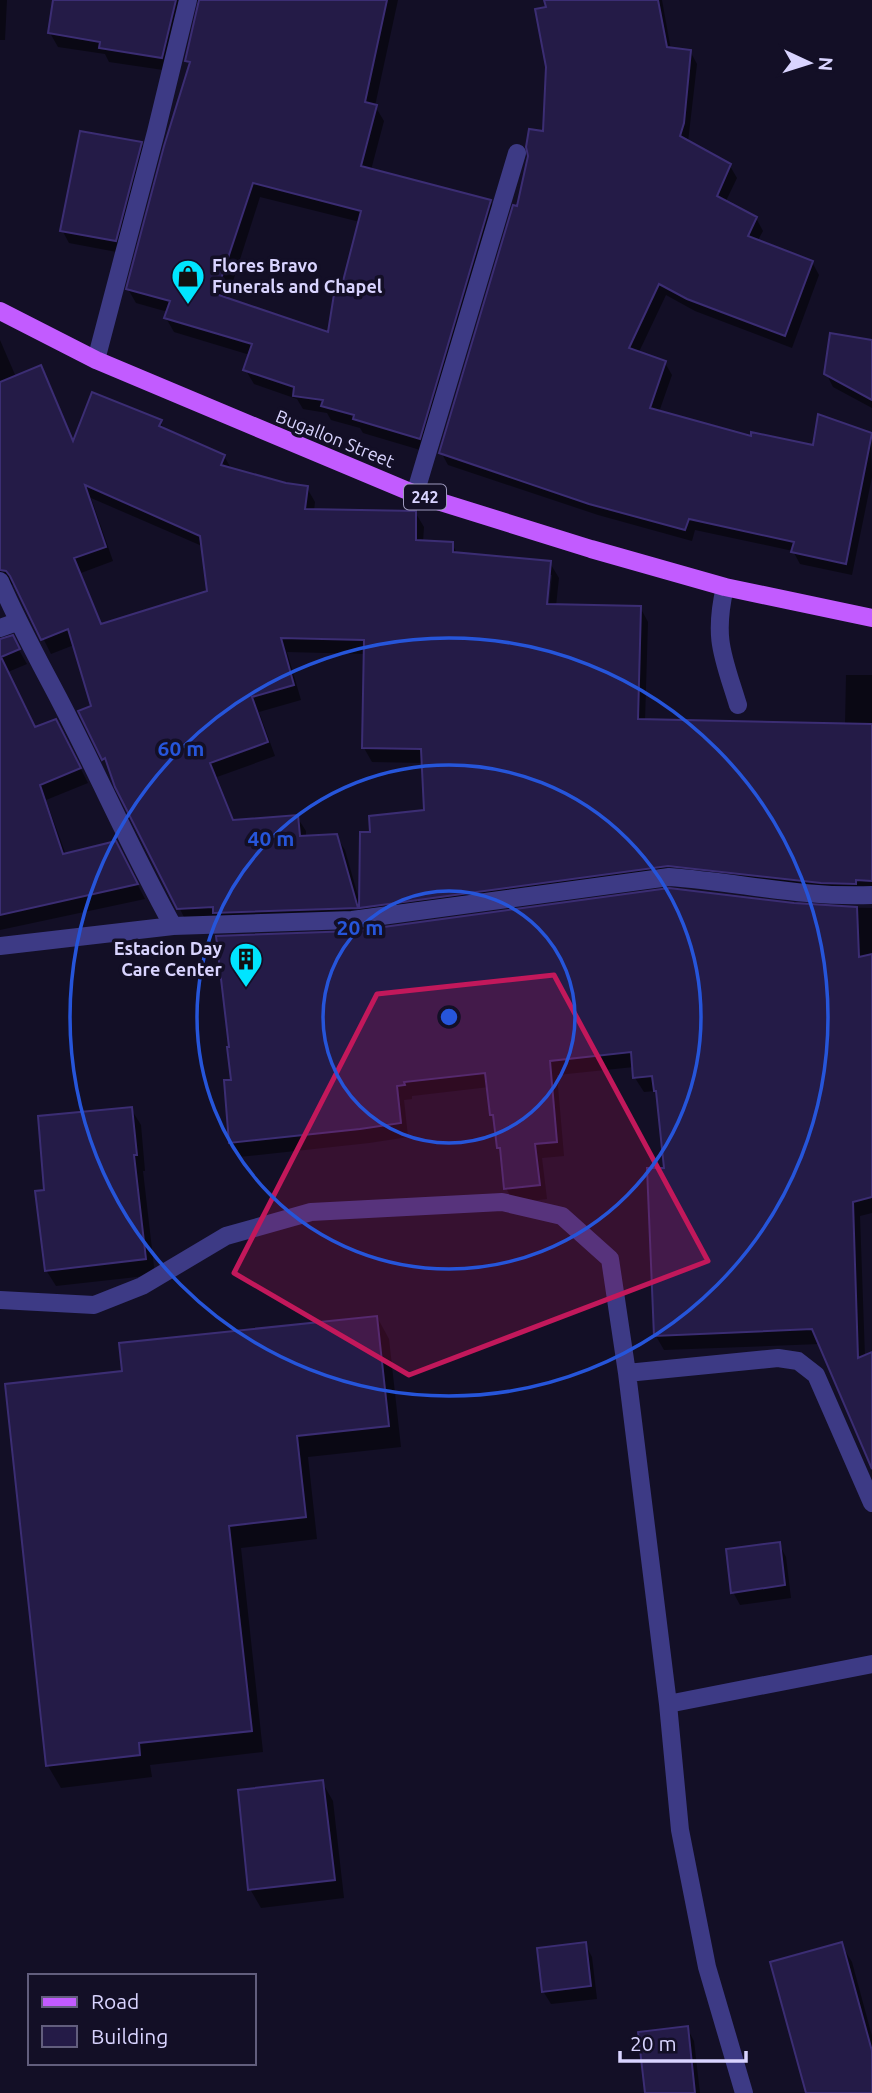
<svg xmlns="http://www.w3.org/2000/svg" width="872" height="2093" font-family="Ubuntu,sans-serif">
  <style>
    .shadow { fill: #0007; fill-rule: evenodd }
    .building { fill: #241b47; stroke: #3b2d73; stroke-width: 2; fill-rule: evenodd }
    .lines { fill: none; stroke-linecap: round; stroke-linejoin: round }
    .lane { stroke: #3d3a85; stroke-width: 18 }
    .street { stroke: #3d3a85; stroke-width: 18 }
    .primary { stroke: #c25bff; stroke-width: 18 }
    .marked { fill: #c2185b; fill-opacity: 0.2; stroke: #c2185b; stroke-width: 5; stroke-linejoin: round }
    .ring { fill: none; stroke: #2655da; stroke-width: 3.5 }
    .labels { text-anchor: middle; stroke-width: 7; stroke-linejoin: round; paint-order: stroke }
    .shield { fill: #130f26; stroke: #9e99be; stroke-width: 2 }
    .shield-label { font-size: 16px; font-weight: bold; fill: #d9d4ff }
    .poi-label { font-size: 18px; font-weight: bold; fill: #d9d4ff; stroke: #130f26; text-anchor: start }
    .street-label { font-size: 18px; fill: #d9d4ff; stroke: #130f26 }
    .centre { fill: #2655da; stroke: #130f26; stroke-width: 3.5 }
    .ring-label { font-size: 21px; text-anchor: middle; font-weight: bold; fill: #2655da; stroke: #130f26; stroke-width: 7; stroke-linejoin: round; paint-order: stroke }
  </style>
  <rect width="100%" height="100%" fill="#130f26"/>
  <!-- shadow -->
  <path class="shadow" d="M 0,0 L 7,0 L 5,40 L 0,40 Z
    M 55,0 L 398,0 L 375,106 L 384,121 L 371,170 L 490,201 L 498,215 L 427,452 L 363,433 L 360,428 L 331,420 L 327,413 L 303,409 L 297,399 L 254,384 L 245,369 L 250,355 L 174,332 L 166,318 L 168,312 L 136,303 L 128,289 L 190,66 L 187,61 L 200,3 L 194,3 L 170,71 L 109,62 L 105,54 L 58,47 L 50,33 ZM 260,197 L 360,222 L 330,334 L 227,300 Z
    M 546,0 L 662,0 L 671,50 L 690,51 L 697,64 L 688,142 L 730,166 L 737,178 L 725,203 L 756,218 L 763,231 L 757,242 L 812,262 L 819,275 L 792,348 L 695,311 L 666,295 L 638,354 L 665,363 L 672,375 L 659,412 L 752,438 L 814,447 L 871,434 L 872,477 L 852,575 L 800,564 L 793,551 L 695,530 L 692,541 L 598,515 L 448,465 L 441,452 L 518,209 L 530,156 L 545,133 L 548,8 Z
    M 141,143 L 148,156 L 122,253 L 69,243 L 62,230 Z
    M 0,340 L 16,377 L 41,367 L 49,382 L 74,443 L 160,422 L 165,430 L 224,456 L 232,470 L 286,484 L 307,488 L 315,502 L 314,511 L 415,512 L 424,527 L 423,542 L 452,544 L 458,555 L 550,563 L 559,578 L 556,606 L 640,607 L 648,622 L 645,721 L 845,725 L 846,675 L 872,675 L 872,897 L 679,880 L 369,922 L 187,923 L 104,759 L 94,707 L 74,645 L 51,654 L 18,588 L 11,584 L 0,588 ZM 91,498 L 202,546 L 209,593 L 102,625 L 81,573 L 113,561 ZM 548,575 L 552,575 L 548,613 L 545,612 ZM 287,652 L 365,654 L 364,748 L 372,762 L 424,763 L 425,812 L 372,833 L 360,903 L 345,850 L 336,836 L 306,837 L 306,831 L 297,817 L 234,822 L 217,777 L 275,756 L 259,712 L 301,700 Z
    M 872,341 L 872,408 L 833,387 L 826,373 Z
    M 12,638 L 27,664 L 8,672 L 35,729 L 64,736 L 88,783 L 46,800 L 66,855 L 124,858 L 145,899 L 0,930 L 0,641 Z
    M 820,907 L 872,908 L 872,1213 L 860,1216 L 865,1357 L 872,1354 L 872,1464 L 820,1344 L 664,1350 L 656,1336 L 666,1169 L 659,1097 L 655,1091 L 644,1092 L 635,1078 L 634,1067 L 557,1075 L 564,1156 L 542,1158 L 547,1199 L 514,1203 L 506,1188 L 502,1153 L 499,1148 L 496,1121 L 492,1115 L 489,1087 L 412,1096 L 412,1099 L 404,1100 L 408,1137 L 369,1143 L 239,1157 L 231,1143 L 233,1081 L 354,933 Z
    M 131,1109 L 141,1125 L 145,1171 L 143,1171 L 155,1275 L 56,1286 L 46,1270 L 46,1192 Z
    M 377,1317 L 389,1339 L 401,1447 L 308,1457 L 317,1539 L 241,1548 L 263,1752 L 150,1765 L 152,1777 L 61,1788 L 48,1766 L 6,1385 L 124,1372 Z
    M 779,1544 L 786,1557 L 791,1598 L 740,1605 L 733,1592 Z
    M 322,1782 L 333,1801 L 344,1898 L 261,1908 L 250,1889 Z
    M 585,1944 L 592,1957 L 597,1999 L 551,2004 L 543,1991 Z
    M 841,1944 L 852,1962 L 872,2036 L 872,2093 L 808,2093 Z
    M 687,2028 L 694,2041 L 700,2093 L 647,2093 Z"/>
  <!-- building -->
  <path class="building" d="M 53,0 L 176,0 L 162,58 L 99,48 L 100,42 L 48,33 Z
    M 199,0 L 387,0 L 365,102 L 377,105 L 361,166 L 491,200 L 420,439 L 353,419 L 354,415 L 321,406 L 323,400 L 293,396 L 294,387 L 243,370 L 252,344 L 164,318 L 170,301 L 126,289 L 164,146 L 190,62 L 185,61 ZM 253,183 L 361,211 L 341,289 L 335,288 L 328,332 L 216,294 Z
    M 544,0 L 658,0 L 667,47 L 691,50 L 684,123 L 680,136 L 731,164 L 717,196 L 757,217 L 748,236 L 813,261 L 785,336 L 687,299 L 659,284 L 629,348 L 666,361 L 650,408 L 751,436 L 751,432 L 813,445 L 818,414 L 872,433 L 846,564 L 791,552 L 794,542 L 689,519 L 685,530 L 589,504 L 439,453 L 513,205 L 517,206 L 528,156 L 526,147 L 529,129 L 543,131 L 546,67 L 535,9 L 546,7 Z
    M 80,131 L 142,142 L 116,241 L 60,231 Z
    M 830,333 L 872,340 L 872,400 L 824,374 Z
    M 41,365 L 73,441 L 92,392 L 162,420 L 159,426 L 225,455 L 221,465 L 286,483 L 308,486 L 305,509 L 416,511 L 416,540 L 453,542 L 453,552 L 551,561 L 547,604 L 641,606 L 638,719 L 872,724 L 872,881 L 856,880 L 856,884 L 821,883 L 668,866 L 359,908 L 360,832 L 370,832 L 369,816 L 424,810 L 421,749 L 362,748 L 364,640 L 281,638 L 294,685 L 252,697 L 268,742 L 210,763 L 233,820 L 298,815 L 300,836 L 337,834 L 358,908 L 213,913 L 213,907 L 177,909 L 115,787 L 105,758 L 102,760 L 78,711 L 91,706 L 68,629 L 41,640 L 10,576 L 6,571 L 0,570 L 0,382 ZM 85,485 L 200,536 L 207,591 L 101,624 L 74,558 L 106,547 Z
    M 13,635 L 20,649 L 1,657 L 35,727 L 56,719 L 81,768 L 40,785 L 63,854 L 116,841 L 138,884 L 0,915 L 0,639 Z
    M 669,888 L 794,903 L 857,907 L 859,957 L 872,954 L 872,1197 L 853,1202 L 858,1358 L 872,1352 L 872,1469 L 812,1329 L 654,1336 L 647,1168 L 664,1168 L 656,1091 L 654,1091 L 652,1076 L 633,1078 L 631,1052 L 550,1061 L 557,1142 L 535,1144 L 540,1185 L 504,1189 L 500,1148 L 497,1148 L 493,1115 L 490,1115 L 485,1073 L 404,1082 L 405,1085 L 397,1086 L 401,1123 L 360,1129 L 229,1143 L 224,1080 L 231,1080 L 227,1047 L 229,1047 L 216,936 L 354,931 Z
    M 132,1107 L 137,1155 L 134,1155 L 146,1259 L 45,1271 L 35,1191 L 44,1190 L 38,1116 Z
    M 377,1316 L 389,1426 L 297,1436 L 306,1517 L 229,1526 L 252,1731 L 139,1743 L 140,1755 L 46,1766 L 5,1384 L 122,1371 L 119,1343 Z
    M 780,1542 L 785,1585 L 731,1593 L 726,1549 Z
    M 323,1780 L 335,1880 L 248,1890 L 238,1790 Z
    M 586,1942 L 591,1986 L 542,1992 L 537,1948 Z
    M 842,1942 L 872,2051 L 872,2093 L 806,2093 L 770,1962 Z
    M 688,2026 L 695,2093 L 645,2093 L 638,2032 Z"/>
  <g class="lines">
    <!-- lane -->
    <path class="lane" d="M 725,587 C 713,639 723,656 738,705
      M 0,1300 L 94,1305 L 142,1286 L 226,1236 L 311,1212 L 502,1202 L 562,1216 L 610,1259 L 627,1373 L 668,1704 L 680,1830 L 707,1967 L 744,2093
      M 627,1373 L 778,1358 L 798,1361 L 816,1375 L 872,1503
      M 668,1704 L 872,1664"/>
    <!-- street -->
    <path class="street" d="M 96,360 L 156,132 L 188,0
      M 415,494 L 517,153
      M 0,581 C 18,623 39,661 60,701 C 99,776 132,852 173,926
      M 0,628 L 17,622
      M 0,946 L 173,926 L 352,920 L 669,877 C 739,882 801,898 872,895"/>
    <!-- primary -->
    <path class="primary" d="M 0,311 L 96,360 L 415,494 L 591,549 L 725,587 L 872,618"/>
  </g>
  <!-- marked area -->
  <path class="marked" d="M 554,975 L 708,1261 L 409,1375 L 234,1273 L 377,994 Z"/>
  <!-- distance rings -->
  <g class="ring">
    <circle cx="449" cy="1017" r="126"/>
    <circle cx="449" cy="1017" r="252"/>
    <circle cx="449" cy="1017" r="379"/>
  </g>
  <!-- icons -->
  <defs>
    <symbol id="shop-pin" viewBox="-11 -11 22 30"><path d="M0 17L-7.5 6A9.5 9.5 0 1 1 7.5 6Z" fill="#00e5ff" stroke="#130f26"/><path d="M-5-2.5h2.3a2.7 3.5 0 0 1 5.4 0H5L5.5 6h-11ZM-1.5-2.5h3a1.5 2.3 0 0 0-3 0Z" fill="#111"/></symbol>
    <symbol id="building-pin" viewBox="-11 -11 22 30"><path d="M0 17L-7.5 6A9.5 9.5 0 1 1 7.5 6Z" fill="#00e5ff" stroke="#130f26"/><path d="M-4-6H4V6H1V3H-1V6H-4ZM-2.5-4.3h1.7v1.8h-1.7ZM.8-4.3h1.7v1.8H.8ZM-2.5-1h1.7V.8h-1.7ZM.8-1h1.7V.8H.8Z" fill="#111"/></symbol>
  </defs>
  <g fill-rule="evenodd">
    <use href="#shop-pin" x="169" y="257" width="38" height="52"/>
    <use href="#building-pin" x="227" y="940" width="38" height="52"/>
  </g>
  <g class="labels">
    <!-- shield labels -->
    <rect class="shield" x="404" y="484.5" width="42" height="25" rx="5"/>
    <g class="shield-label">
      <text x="425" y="503">242</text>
    </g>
    <!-- poi labels -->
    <g class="poi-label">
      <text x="212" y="272">Flores Bravo<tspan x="212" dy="21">Funerals and Chapel</tspan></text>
      <text x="222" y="955" text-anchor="end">Estacion Day<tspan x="222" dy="21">Care Center</tspan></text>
    </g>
    <!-- street labels -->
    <g class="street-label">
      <text transform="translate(335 439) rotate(22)" y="6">Bugallon Street</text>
    </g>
  </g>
  <circle cx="449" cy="1017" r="10" class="centre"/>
  <g class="ring-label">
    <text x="181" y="756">60 m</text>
    <text x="271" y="846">40 m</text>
    <text x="360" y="935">20 m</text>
  </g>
  <!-- legend -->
  <rect x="28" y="1974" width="228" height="91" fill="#130f26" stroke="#625e7d" stroke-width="2"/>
  <rect x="42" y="1997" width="35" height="10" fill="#c25bff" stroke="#625e7d" stroke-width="2"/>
  <text x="91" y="2009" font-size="21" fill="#d9d4ff">Road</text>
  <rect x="42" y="2026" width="35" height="21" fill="#241b47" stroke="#625e7d" stroke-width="2"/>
  <text x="91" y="2044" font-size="21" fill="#d9d4ff">Building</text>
  <!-- north arrow -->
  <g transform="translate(809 63) rotate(94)" stroke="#130f26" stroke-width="5" paint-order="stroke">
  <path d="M0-5L12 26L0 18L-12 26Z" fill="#d9d4ff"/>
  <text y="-10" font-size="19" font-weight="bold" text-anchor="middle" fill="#d9d4ff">N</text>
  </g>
  <!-- scale -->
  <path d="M620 2051v10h126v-10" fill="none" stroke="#d9d4ff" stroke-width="3.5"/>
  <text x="630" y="2051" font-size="21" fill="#d9d4ff" stroke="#130f26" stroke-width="5" paint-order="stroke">20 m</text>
</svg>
